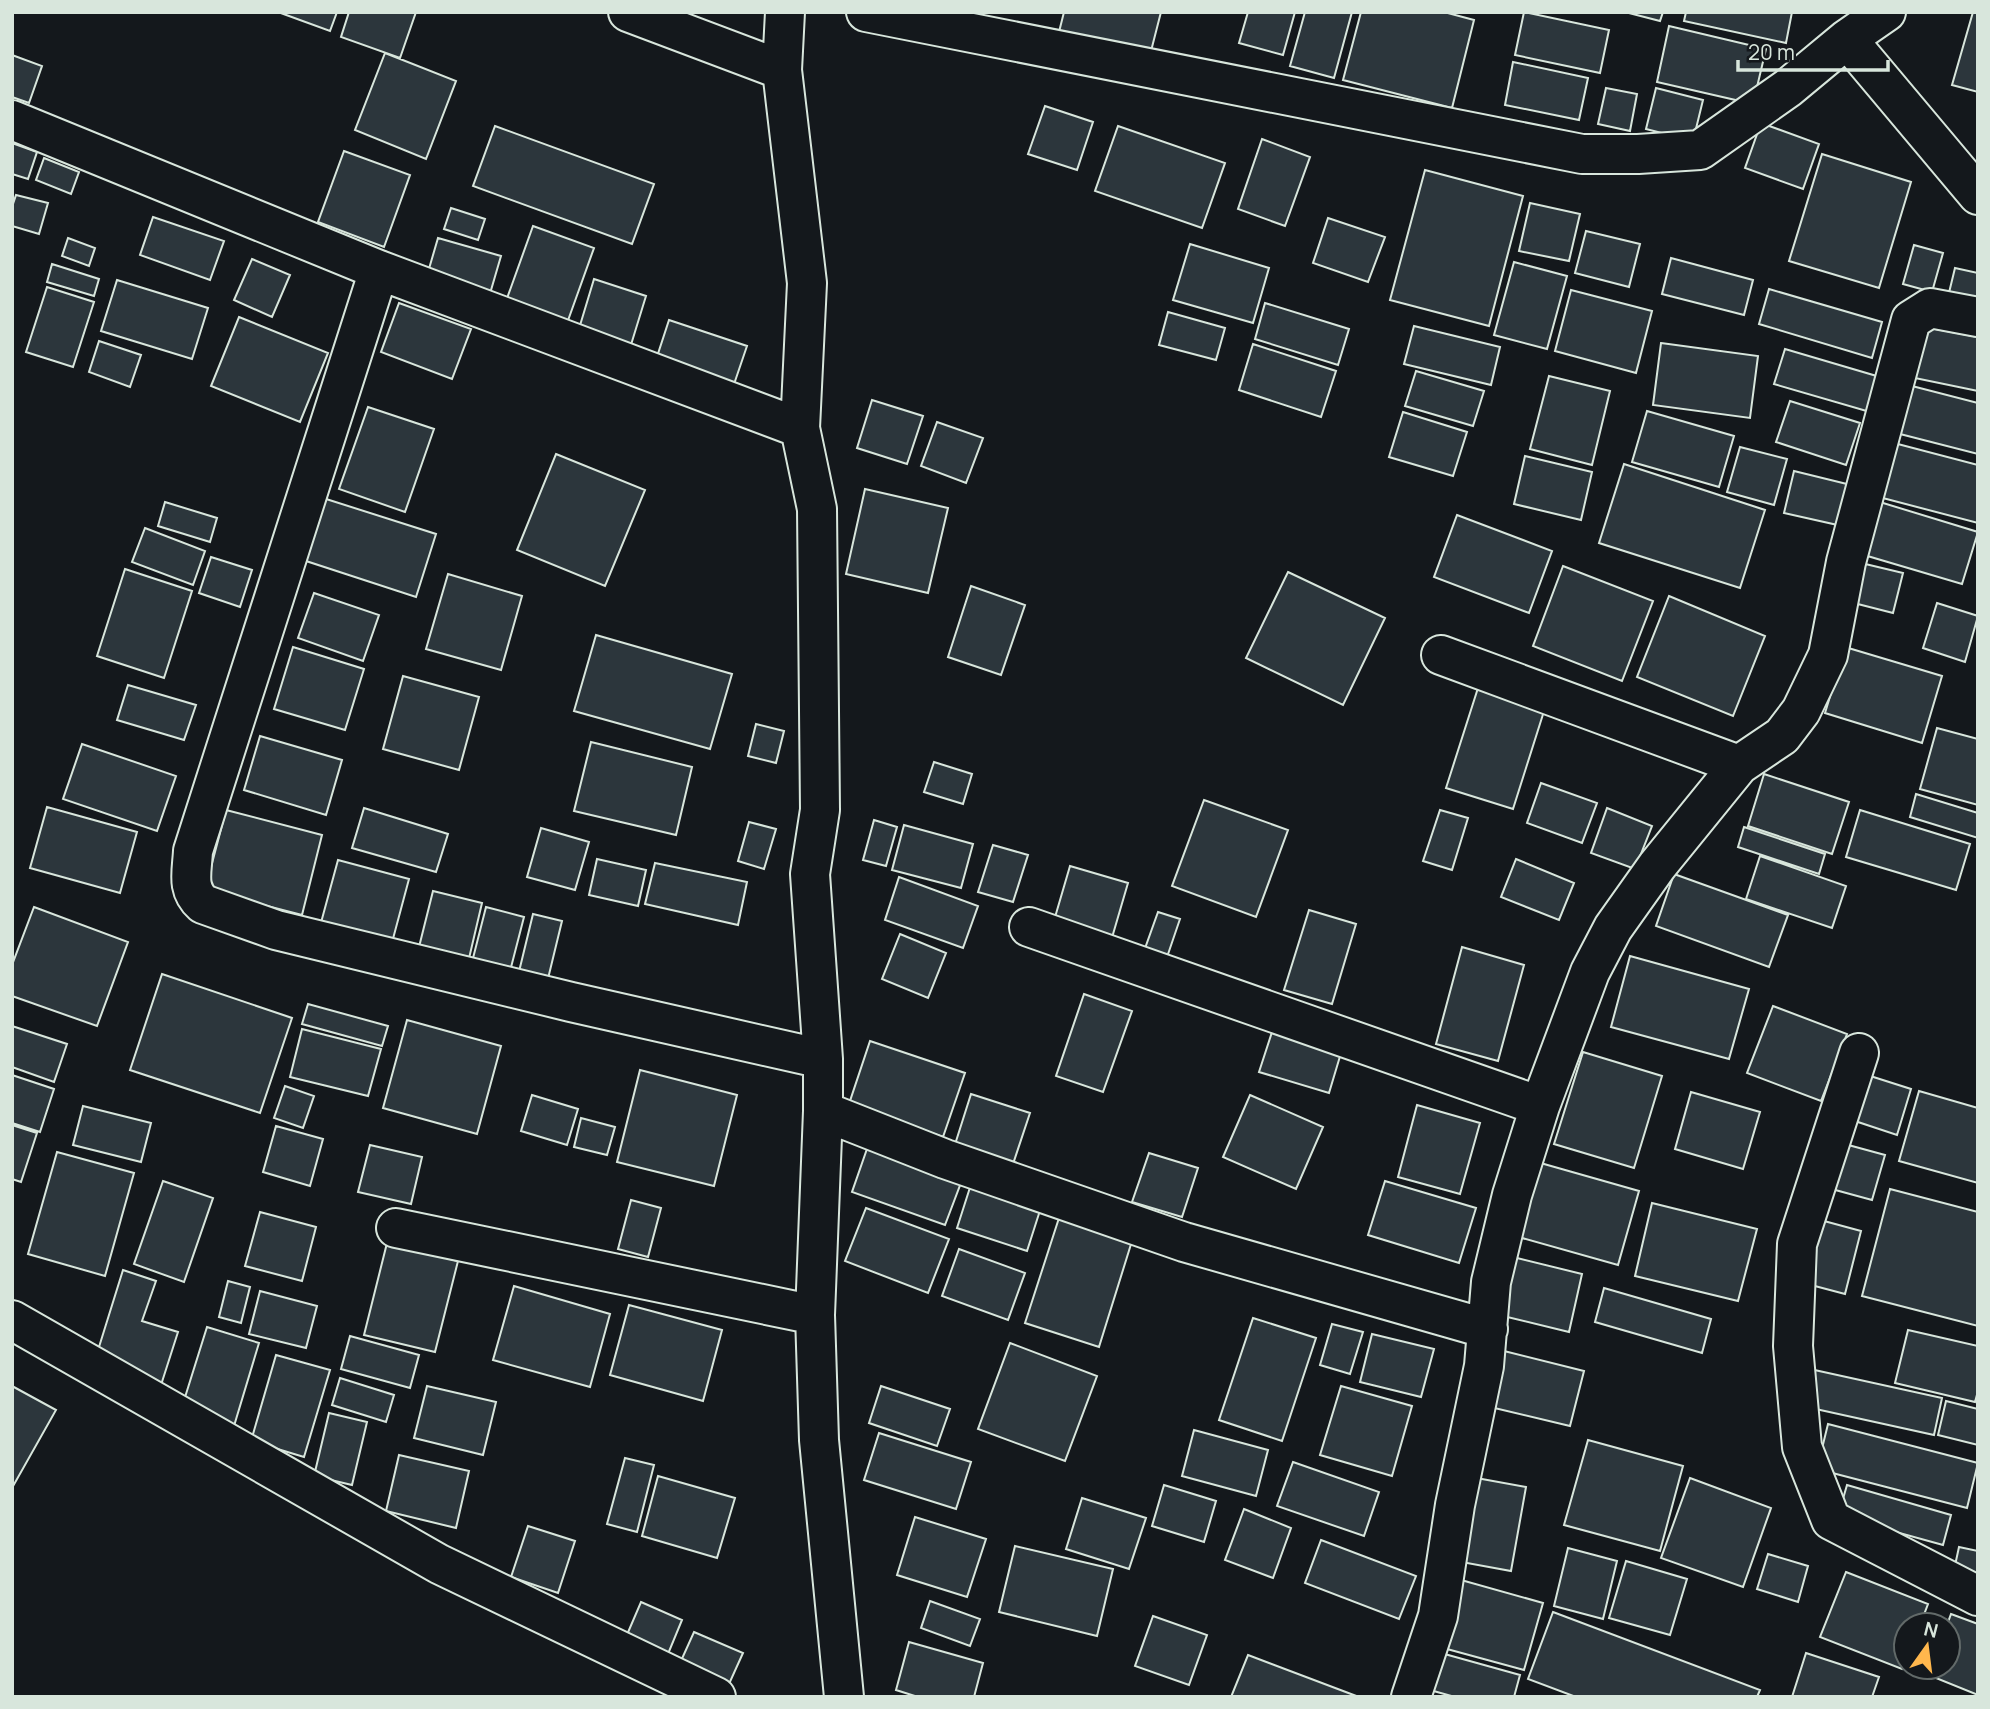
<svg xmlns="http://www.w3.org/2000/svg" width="1990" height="1709" font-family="Manrope,sans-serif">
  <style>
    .building { fill: #2c363c; stroke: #d8e6dc; stroke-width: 2 }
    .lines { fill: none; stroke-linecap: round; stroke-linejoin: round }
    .minor-casing { stroke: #d8e6dc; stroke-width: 42 }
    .minor { stroke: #14181c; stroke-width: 38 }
  </style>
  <rect width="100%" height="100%" fill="#14181c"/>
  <!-- building -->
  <path class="building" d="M 278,12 L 337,12 L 330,31 Z
    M 349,12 L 416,12 L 400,58 L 341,37 Z
    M 1064,12 L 1161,12 L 1150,55 L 1059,32 Z
    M 1248,12 L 1295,12 L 1283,55 L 1239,43 Z
    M 1305,12 L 1352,12 L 1334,78 L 1290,66 Z
    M 1361,12 L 1444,12 L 1474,20 L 1452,108 L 1343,80 Z
    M 1524,12 L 1609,30 L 1600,73 L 1515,55 Z
    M 1625,12 L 1663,12 L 1660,21 Z
    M 1686,12 L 1792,12 L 1786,43 L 1684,21 Z
    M 1973,12 L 1978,12 L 1978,92 L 1952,85 Z
    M 1669,26 L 1766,49 L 1753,104 L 1657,82 Z
    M 385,53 L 456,81 L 426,159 L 355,130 Z
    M 12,55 L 42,66 L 29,103 L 12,97 Z
    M 1513,62 L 1588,78 L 1579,120 L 1505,105 Z
    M 1606,88 L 1637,94 L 1630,131 L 1598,124 Z
    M 1656,88 L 1703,100 L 1693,141 L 1646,129 Z
    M 1045,106 L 1093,122 L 1077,170 L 1028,154 Z
    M 1761,123 L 1819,144 L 1803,189 L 1745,168 Z
    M 495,126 L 654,184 L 632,244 L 473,186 Z
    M 1118,126 L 1225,163 L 1202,228 L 1095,191 Z
    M 1262,139 L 1310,157 L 1285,226 L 1238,209 Z
    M 12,143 L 37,152 L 28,179 L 12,174 Z
    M 344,151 L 410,175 L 384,247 L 318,222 Z
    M 1822,154 L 1911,182 L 1879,288 L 1789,261 Z
    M 44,158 L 79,172 L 71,194 L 36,180 Z
    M 1425,170 L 1523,196 L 1489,326 L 1390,300 Z
    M 16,195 L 48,203 L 39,234 L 12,226 L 12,207 Z
    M 1530,203 L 1580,214 L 1569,261 L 1519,251 Z
    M 451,208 L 485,219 L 478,240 L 444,229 Z
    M 153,217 L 224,241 L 210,280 L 140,255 Z
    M 1328,218 L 1385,237 L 1368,282 L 1313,263 Z
    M 533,226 L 594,248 L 566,326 L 505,304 Z
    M 1586,231 L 1640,244 L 1629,287 L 1575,273 Z
    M 68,238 L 95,248 L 89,266 L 62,256 Z
    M 438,238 L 501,256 L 489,297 L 426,279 Z
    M 1190,244 L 1269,268 L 1253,323 L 1173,300 Z
    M 1914,245 L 1943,253 L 1932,292 L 1903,284 Z
    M 1671,258 L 1753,280 L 1744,315 L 1662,294 Z
    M 252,259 L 290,275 L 272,317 L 234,300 Z
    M 1514,262 L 1567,276 L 1547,349 L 1494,335 Z
    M 52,264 L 99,279 L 94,296 L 47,282 Z
    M 1955,268 L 1978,273 L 1978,308 L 1947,301 Z
    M 594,279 L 646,296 L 630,348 L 578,332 Z
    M 117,280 L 208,308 L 192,359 L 101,331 Z
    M 47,287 L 94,302 L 73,367 L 26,352 Z
    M 1769,289 L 1882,322 L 1872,358 L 1759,324 Z
    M 1571,290 L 1652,311 L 1636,373 L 1555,351 Z
    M 399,303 L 471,329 L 452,379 L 381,352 Z
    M 1265,303 L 1349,329 L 1338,365 L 1255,339 Z
    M 1168,312 L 1225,328 L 1216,360 L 1159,345 Z
    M 239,317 L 328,353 L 300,422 L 211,386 Z
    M 669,320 L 747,346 L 731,393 L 654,366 Z
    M 1414,326 L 1500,347 L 1491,385 L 1404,364 Z
    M 1920,326 L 1978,337 L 1978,391 L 1910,377 Z
    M 99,341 L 141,355 L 130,387 L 89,372 Z
    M 1661,343 L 1758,356 L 1750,418 L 1653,405 Z
    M 1253,344 L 1336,371 L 1321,417 L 1239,390 Z
    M 1785,349 L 1880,377 L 1870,412 L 1774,384 Z
    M 1416,371 L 1484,391 L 1473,426 L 1405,406 Z
    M 1549,376 L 1610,391 L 1592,465 L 1530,449 Z
    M 1912,386 L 1978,403 L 1978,454 L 1900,434 Z
    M 872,400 L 923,416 L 907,464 L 857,448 Z
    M 1790,401 L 1860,423 L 1846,465 L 1776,442 Z
    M 368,407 L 434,429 L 405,512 L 339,489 Z
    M 1647,411 L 1734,436 L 1719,487 L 1632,462 Z
    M 1403,412 L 1467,432 L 1453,476 L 1389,457 Z
    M 937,422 L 983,438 L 966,483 L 921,466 Z
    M 1894,443 L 1978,465 L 1978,523 L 1879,497 Z
    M 1740,447 L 1787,459 L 1774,505 L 1727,492 Z
    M 556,454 L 645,490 L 605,586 L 517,550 Z
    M 1525,456 L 1592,472 L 1581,520 L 1514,504 Z
    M 1624,464 L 1765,510 L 1740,588 L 1599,543 Z
    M 1794,471 L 1851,485 L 1842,526 L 1784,513 Z
    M 865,489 L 948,508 L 928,593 L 846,574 Z
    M 323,498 L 436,534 L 416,597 L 303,560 Z
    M 1870,499 L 1978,532 L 1962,584 L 1854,552 Z
    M 165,502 L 217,518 L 210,542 L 158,526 Z
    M 1457,515 L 1552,551 L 1529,613 L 1434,577 Z
    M 145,528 L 205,551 L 193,585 L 132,562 Z
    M 211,557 L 252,570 L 240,607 L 199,593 Z
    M 1857,562 L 1903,573 L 1893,613 L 1846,601 Z
    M 1563,566 L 1653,601 L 1622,681 L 1533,646 Z
    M 125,569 L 192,591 L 164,678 L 97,656 Z
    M 1288,572 L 1385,618 L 1343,705 L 1246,658 Z
    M 448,574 L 522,596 L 501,670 L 426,649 Z
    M 971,586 L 1025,605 L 1001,675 L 948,657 Z
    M 314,593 L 379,615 L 363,661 L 298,638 Z
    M 1669,596 L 1765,636 L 1733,716 L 1637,677 Z
    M 1937,603 L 1978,616 L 1965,662 L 1923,648 Z
    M 596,635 L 732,674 L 710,749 L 574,711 Z
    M 293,647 L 364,669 L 345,730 L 274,709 Z
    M 1845,647 L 1942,676 L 1922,743 L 1825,713 Z
    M 403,676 L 479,697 L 459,770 L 383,749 Z
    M 128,685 L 196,705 L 184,740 L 117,720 Z
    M 1478,688 L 1545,708 L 1513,809 L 1446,788 Z
    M 756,724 L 784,731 L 776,763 L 748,756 Z
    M 1937,728 L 1978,739 L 1978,805 L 1920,789 Z
    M 260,736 L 342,760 L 326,815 L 244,790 Z
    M 591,742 L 692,767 L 676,835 L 574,811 Z
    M 82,744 L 176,776 L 157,831 L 63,799 Z
    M 934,762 L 972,774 L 963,804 L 924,792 Z
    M 1764,774 L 1849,802 L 1832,854 L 1748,826 Z
    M 1541,783 L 1597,803 L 1582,843 L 1527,823 Z
    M 1916,794 L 1978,813 L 1978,838 L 1910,817 Z
    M 1204,800 L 1288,830 L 1256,917 L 1172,886 Z
    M 47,807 L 137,832 L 120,893 L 30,868 Z
    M 364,808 L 448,834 L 436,872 L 352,848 Z
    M 1607,808 L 1652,826 L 1635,869 L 1591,853 Z
    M 226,810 L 322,835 L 302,915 L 205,890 Z
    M 1440,810 L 1468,818 L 1452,870 L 1423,861 Z
    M 1860,810 L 1970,844 L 1956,890 L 1846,857 Z
    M 874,820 L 897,827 L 886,866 L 863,860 Z
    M 749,822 L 776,829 L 764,869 L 738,861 Z
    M 904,825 L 973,844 L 961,888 L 892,870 Z
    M 1744,827 L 1825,854 L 1819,874 L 1738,847 Z
    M 541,828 L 589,842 L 575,890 L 527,877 Z
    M 993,845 L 1028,855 L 1013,902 L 978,892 Z
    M 1760,856 L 1846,886 L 1832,928 L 1746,899 Z
    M 597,859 L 646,870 L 638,906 L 589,895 Z
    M 1516,859 L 1574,883 L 1559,920 L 1501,897 Z
    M 338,860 L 409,879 L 390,950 L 319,930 Z
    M 655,863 L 747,882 L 738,925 L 645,904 Z
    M 1070,866 L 1128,883 L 1111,941 L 1053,924 Z
    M 1674,874 L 1788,915 L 1769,967 L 1656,926 Z
    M 899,877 L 978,906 L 963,948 L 885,920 Z
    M 433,891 L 482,903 L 467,967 L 417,955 Z
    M 34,907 L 128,942 L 97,1026 L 12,996 L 12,965 Z
    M 486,907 L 524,917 L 508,979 L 470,970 Z
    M 1309,910 L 1356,924 L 1332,1004 L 1284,990 Z
    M 1158,912 L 1180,919 L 1165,963 L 1143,954 Z
    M 533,914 L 562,921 L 545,991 L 516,984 Z
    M 900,934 L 946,953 L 928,998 L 882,979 Z
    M 1462,947 L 1524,965 L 1498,1061 L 1436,1044 Z
    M 1630,956 L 1749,989 L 1729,1059 L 1611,1027 Z
    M 162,974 L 292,1018 L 260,1113 L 130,1070 Z
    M 1084,994 L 1132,1011 L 1103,1092 L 1056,1076 Z
    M 308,1004 L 388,1026 L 382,1046 L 302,1024 Z
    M 1773,1006 L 1847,1034 L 1821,1101 L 1747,1073 Z
    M 407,1020 L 501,1046 L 477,1134 L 383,1108 Z
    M 12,1026 L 67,1044 L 54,1082 L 12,1067 Z
    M 302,1029 L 381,1049 L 368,1096 L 290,1077 Z
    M 1272,1032 L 1341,1053 L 1329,1093 L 1259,1072 Z
    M 870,1041 L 965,1073 L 943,1137 L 849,1104 Z
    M 1583,1052 L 1662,1076 L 1634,1168 L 1554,1144 Z
    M 640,1070 L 737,1095 L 714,1186 L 617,1162 Z
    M 1864,1074 L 1911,1089 L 1897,1135 L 1849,1119 Z
    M 12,1075 L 54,1089 L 40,1132 L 12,1123 Z
    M 285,1086 L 314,1096 L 303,1128 L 274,1118 Z
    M 1919,1091 L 1978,1108 L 1978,1183 L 1899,1161 Z
    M 1691,1092 L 1760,1112 L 1743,1169 L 1675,1149 Z
    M 971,1094 L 1030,1113 L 1009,1176 L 951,1157 Z
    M 532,1095 L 578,1109 L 567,1145 L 521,1131 Z
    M 1250,1095 L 1323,1127 L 1296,1189 L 1223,1157 Z
    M 1417,1105 L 1480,1123 L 1460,1194 L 1398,1177 Z
    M 83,1106 L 151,1123 L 141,1162 L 73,1145 Z
    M 581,1118 L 615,1127 L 607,1155 L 574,1147 Z
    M 12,1125 L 37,1133 L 21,1182 L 12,1179 Z
    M 276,1126 L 323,1139 L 310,1186 L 263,1172 Z
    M 1841,1143 L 1885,1155 L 1872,1200 L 1828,1188 Z
    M 370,1145 L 422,1157 L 411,1204 L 358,1192 Z
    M 868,1146 L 962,1180 L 945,1225 L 852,1192 Z
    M 57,1152 L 134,1173 L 105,1276 L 28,1254 Z
    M 1149,1153 L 1198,1168 L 1182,1217 L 1132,1202 Z
    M 1537,1162 L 1639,1191 L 1618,1265 L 1515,1236 Z
    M 974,1175 L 1044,1198 L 1027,1251 L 957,1228 Z
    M 163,1181 L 213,1198 L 184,1282 L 134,1264 Z
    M 1385,1181 L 1476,1208 L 1459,1263 L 1368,1235 Z
    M 1890,1189 L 1978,1212 L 1978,1326 L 1862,1296 Z
    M 631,1200 L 661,1208 L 648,1257 L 618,1249 Z
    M 1652,1203 L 1757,1229 L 1738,1301 L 1635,1276 Z
    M 866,1208 L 949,1239 L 928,1293 L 845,1261 Z
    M 260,1212 L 316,1227 L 302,1281 L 245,1266 Z
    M 1059,1218 L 1132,1241 L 1099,1347 L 1025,1323 Z
    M 1813,1218 L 1861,1231 L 1845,1294 L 1796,1281 Z
    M 387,1243 L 458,1261 L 435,1352 L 364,1335 Z
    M 959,1249 L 1025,1273 L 1008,1320 L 942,1296 Z
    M 1513,1257 L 1582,1274 L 1569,1332 L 1499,1315 Z
    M 123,1270 L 156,1281 L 142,1321 L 178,1332 L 161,1385 L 94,1363 Z
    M 228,1281 L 250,1287 L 241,1323 L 219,1317 Z
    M 514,1286 L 610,1314 L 590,1387 L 493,1360 Z
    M 1604,1288 L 1711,1319 L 1702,1353 L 1595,1322 Z
    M 260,1291 L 317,1306 L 306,1348 L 249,1334 Z
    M 629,1305 L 722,1330 L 703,1401 L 610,1375 Z
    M 1253,1318 L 1316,1338 L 1282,1441 L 1219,1420 Z
    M 1332,1324 L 1363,1332 L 1350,1374 L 1320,1365 Z
    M 207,1327 L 259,1343 L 234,1426 L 181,1410 Z
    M 1908,1330 L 1978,1346 L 1978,1391 L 1975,1402 L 1895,1383 Z
    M 1372,1334 L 1434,1349 L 1421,1397 L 1360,1382 Z
    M 350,1336 L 419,1355 L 410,1388 L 341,1369 Z
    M 1010,1343 L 1097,1376 L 1065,1461 L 978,1429 Z
    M 1500,1350 L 1584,1371 L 1570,1426 L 1486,1406 Z
    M 276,1355 L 330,1370 L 304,1457 L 251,1441 Z
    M 1810,1369 L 1942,1398 L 1934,1435 L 1802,1406 Z
    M 340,1378 L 394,1395 L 386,1422 L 332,1405 Z
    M 12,1386 L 56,1410 L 12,1488 Z
    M 427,1386 L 496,1402 L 483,1455 L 414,1438 Z
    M 881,1386 L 950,1409 L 937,1446 L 869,1423 Z
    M 1341,1386 L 1412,1406 L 1392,1476 L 1320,1455 Z
    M 1946,1401 L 1978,1409 L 1978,1445 L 1938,1435 Z
    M 329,1413 L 367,1422 L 352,1485 L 314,1476 Z
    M 1828,1424 L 1978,1463 L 1967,1508 L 1817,1469 Z
    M 1194,1430 L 1268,1450 L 1256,1496 L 1182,1476 Z
    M 879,1433 L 971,1462 L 956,1509 L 864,1480 Z
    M 1588,1440 L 1683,1466 L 1660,1551 L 1564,1525 Z
    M 399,1455 L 469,1471 L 456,1528 L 386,1511 Z
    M 625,1458 L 654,1465 L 637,1532 L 607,1524 Z
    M 1293,1462 L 1379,1492 L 1364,1536 L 1277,1506 Z
    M 658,1476 L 735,1498 L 717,1558 L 642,1536 Z
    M 1471,1477 L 1526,1487 L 1511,1571 L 1456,1561 Z
    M 1690,1478 L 1771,1508 L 1743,1587 L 1661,1558 Z
    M 1164,1485 L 1216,1501 L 1204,1542 L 1152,1526 Z
    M 1847,1485 L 1951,1515 L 1943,1545 L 1838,1516 Z
    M 1082,1498 L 1146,1518 L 1129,1569 L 1066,1549 Z
    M 1244,1509 L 1291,1528 L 1273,1578 L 1225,1560 Z
    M 915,1517 L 986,1539 L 967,1597 L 897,1575 Z
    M 528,1526 L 575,1541 L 558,1593 L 511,1577 Z
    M 1321,1540 L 1416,1576 L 1399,1619 L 1305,1583 Z
    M 1015,1546 L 1113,1569 L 1097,1636 L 999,1612 Z
    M 1959,1547 L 1978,1551 L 1978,1576 L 1954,1570 Z
    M 1568,1548 L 1617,1561 L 1603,1619 L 1554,1606 Z
    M 1768,1554 L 1808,1566 L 1798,1602 L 1757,1589 Z
    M 1626,1561 L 1687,1579 L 1670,1635 L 1609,1618 Z
    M 1846,1572 L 1928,1604 L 1920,1625 L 1906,1625 L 1906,1659 L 1902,1669 L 1820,1637 Z
    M 1454,1578 L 1543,1603 L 1524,1670 L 1436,1646 Z
    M 930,1601 L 980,1619 L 970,1646 L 921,1628 Z
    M 641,1602 L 682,1620 L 668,1654 L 626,1637 Z
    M 1553,1612 L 1760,1690 L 1757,1697 L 1576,1697 L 1528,1679 Z
    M 1951,1614 L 1978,1624 L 1978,1695 L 1926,1674 L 1929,1667 L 1948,1667 L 1947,1625 Z
    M 1153,1616 L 1207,1635 L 1189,1685 L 1135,1666 Z
    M 694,1632 L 743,1653 L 729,1684 L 680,1663 Z
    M 909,1642 L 983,1663 L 974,1697 L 918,1697 L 896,1690 Z
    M 1441,1653 L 1520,1675 L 1514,1697 L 1455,1697 L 1430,1690 Z
    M 1806,1653 L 1879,1677 L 1872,1697 L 1792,1697 Z
    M 1248,1655 L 1359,1697 L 1231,1697 Z"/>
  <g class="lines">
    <defs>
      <path id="minor" d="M 628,12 L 782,70
        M 785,12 L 782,70 L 807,283 L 800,428 L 817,509 L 820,810 L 810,874 L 823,1059 L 823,1111 L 815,1315 L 819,1440 L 844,1697
        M 866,12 L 1582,154 L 1638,154 L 1700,150 L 1788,88 L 1847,39 L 1886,12
        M 1847,39 L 1978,195
        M 12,120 L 379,270 L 800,428
        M 379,270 L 193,851 C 192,872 186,889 203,904 L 276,930 L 571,1002 L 823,1059
        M 1441,655 L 1739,765
        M 1029,927 L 1540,1106
        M 1859,1053 L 1797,1244 L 1793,1346 L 1802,1447 L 1831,1520 L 1978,1596
        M 823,1111 L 945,1159 L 1184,1242 L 1488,1329
        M 396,1228 L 815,1315
        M 12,1320 L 439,1564 L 716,1697
        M 1411,1697 L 1438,1616 L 1455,1505 L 1484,1366 L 1491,1282 L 1512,1195 L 1540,1106 L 1590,972 L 1613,928 L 1657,866 L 1739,765 L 1782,736 L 1801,711 L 1828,655 L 1846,562 L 1911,320 L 1930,308 L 1978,317"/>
    </defs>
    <!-- minor casing -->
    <use href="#minor" class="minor-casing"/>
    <!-- minor -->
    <use href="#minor" class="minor"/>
  </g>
  <!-- border -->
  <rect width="1990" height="1709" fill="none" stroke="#d8e6dc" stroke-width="28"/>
  <!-- north arrow -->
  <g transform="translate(1927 1646) rotate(14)"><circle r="33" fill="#14181c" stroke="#626a69" stroke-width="2"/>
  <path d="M0-5L12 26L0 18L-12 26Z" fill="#ffb74d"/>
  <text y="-10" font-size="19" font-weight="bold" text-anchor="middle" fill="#d8e6dc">N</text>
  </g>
  <!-- scale -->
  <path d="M1738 60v10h150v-10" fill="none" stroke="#d8e6dc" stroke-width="3.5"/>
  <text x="1748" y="60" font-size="21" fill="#d8e6dc" stroke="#14181c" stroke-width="5" paint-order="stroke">20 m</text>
</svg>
